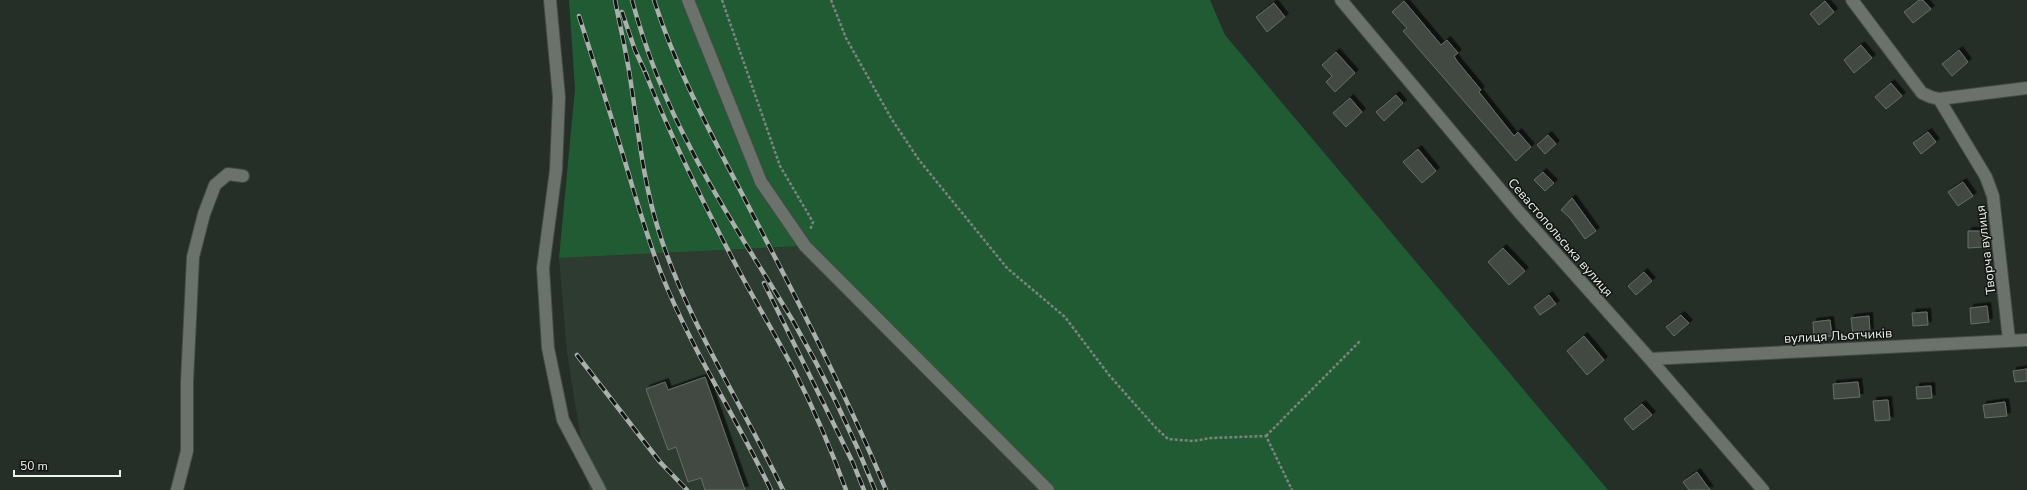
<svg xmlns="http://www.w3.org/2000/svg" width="2027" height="490" font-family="'Nunito Sans',sans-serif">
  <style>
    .built { fill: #2e3b31 }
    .green { fill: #215b33 }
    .building { fill: #424a43; stroke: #656e67; filter: url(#shadow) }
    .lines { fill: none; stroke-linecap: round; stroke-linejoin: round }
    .minor-casing { stroke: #444b45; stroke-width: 14 }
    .path { stroke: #7d847f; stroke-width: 2.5; stroke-dasharray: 3 2; stroke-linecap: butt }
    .minor { stroke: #6a726b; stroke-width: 12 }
    .rail-casing { stroke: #aab0ac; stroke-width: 4.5 }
    .rail { stroke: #121512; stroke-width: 3; stroke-dasharray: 9; stroke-linecap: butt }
    .labels { text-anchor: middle; stroke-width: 3; stroke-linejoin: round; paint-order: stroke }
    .street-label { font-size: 13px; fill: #edf2ee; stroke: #121512 }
  </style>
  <defs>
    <filter id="shadow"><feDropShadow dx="3.5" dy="-3.5" stdDeviation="0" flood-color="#0009"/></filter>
  </defs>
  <rect width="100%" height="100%" fill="#262e28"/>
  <!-- built -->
  <path class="built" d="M 805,246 L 1050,490 L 589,490 L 567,353 L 559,258 Z"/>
  <!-- green -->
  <path class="green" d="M 569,0 L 1210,0 L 1225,35 L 1608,490 L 1048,490 L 805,246 L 559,258 L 575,89 Z"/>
  <!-- building -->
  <path class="building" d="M 1919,0 L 1923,0 L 1931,9 L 1913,23 L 1904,12 Z
    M 1404,1 L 1441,45 L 1447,40 L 1458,53 L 1454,56 L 1457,61 L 1481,90 L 1479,92 L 1514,136 L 1518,132 L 1531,147 L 1516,161 L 1403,31 L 1407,28 L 1392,12 Z
    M 1825,1 L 1834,12 L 1819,25 L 1810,14 Z
    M 1274,3 L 1285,17 L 1267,32 L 1256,17 Z
    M 1861,45 L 1872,58 L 1854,73 L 1844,60 Z
    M 1959,50 L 1968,62 L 1952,76 L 1942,64 Z
    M 1336,52 L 1355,73 L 1335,92 L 1326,82 L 1332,76 L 1322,65 Z
    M 1891,83 L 1902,96 L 1886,109 L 1875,97 Z
    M 1396,95 L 1403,103 L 1384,121 L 1376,112 Z
    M 1350,98 L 1362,112 L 1346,127 L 1333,113 Z
    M 1928,132 L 1936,142 L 1921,154 L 1913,143 Z
    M 1548,135 L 1556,144 L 1545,154 L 1537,145 Z
    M 1418,149 L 1436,171 L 1422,183 L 1403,162 Z
    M 1543,172 L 1554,183 L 1545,191 L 1534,180 Z
    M 1963,182 L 1973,196 L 1958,206 L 1948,192 Z
    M 1572,198 L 1596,231 L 1585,239 L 1570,218 L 1561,210 Z
    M 1968,231 L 1984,231 L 1984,247 L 1968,248 Z
    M 1503,248 L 1525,271 L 1509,285 L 1488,262 Z
    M 1644,272 L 1652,281 L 1636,295 L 1628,286 Z
    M 1549,295 L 1556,304 L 1540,315 L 1534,307 Z
    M 1987,306 L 1989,322 L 1971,324 L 1970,308 Z
    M 1927,312 L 1928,325 L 1913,326 L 1912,313 Z
    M 1681,315 L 1689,323 L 1674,336 L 1666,327 Z
    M 1869,316 L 1870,332 L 1853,334 L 1851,318 Z
    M 1830,320 L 1832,336 L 1814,337 L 1813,322 Z
    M 1584,336 L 1604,360 L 1587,375 L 1567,351 Z
    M 2027,369 L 2027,381 L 2015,382 L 2013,371 Z
    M 705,377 L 745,490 L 705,490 L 701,478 L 688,482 L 676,447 L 668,450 L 646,389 L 665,382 L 668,390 Z
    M 1858,382 L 1860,397 L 1834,399 L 1833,384 Z
    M 1931,386 L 1932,398 L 1917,399 L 1916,387 Z
    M 1888,400 L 1890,420 L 1875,421 L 1873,401 Z
    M 2005,402 L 2007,416 L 1985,418 L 1983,405 Z
    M 1642,404 L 1652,415 L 1633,430 L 1624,419 Z
    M 1697,472 L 1710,490 L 1689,490 L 1683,482 Z"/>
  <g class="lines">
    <defs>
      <path id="minor" d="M 550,0 L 559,97 L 556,170 L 543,268 L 548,348 L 563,420 L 600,490
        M 688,0 L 761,182 L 805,246 L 1048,490
        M 1341,0 L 1519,212 L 1650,359 L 1763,490
        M 1852,0 L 1922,93 L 1931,97 L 1939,99 L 2027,88
        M 1939,99 L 1986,177 L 1993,196 L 2009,340
        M 1650,359 L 2027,340
        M 177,490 L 187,451 L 187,382 L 193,257 L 204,214 L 215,185 L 228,174 L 243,176"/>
    </defs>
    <!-- minor casing -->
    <use href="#minor" class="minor-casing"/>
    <!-- path -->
    <path class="path" d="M 722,0 L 780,166 L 813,222 L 810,230
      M 831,0 L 846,38 L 891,118 L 919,160 L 1007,268 L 1065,317 L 1109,375 L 1156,428 L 1168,439 L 1193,441 L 1211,438 L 1266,436 L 1292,490
      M 1266,436 L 1361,340"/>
    <!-- minor -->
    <use href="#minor" class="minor"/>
    <defs>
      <path id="rail" d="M 615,0 C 620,26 626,51 630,77 C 638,128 643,182 659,232 C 688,323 742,404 783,490
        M 632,0 C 646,52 666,102 691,149 C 721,208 759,264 793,321 C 824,375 852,432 875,490
        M 654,0 C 678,75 717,145 753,215 C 800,305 847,396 886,490
        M 622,12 L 635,50 L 647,76
        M 579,16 C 594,63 609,109 623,155 C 635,195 646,235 661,273 C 691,349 736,417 771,490
        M 645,72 C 672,139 704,205 738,269 C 756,303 776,336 794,370 C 814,409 831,449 846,490
        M 764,283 L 853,463 L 864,490
        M 577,355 L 660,462 L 687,490"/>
    </defs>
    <!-- rail casing -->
    <use href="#rail" class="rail-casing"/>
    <!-- rail -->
    <use href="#rail" class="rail"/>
  </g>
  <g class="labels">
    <!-- street labels -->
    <g class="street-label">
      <text transform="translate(1561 237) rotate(49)" y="5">Севастопольська вулиця</text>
      <text transform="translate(1985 250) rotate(-97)" y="5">Творча вулиця</text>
      <text transform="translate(1838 335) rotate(-3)" y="5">вулиця Льотчиків</text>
    </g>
  </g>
  <!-- scale -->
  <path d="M14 470v6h106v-6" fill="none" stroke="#edf2ee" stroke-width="2"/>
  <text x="20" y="470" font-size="12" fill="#edf2ee" stroke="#121512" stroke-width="3" paint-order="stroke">50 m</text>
</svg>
